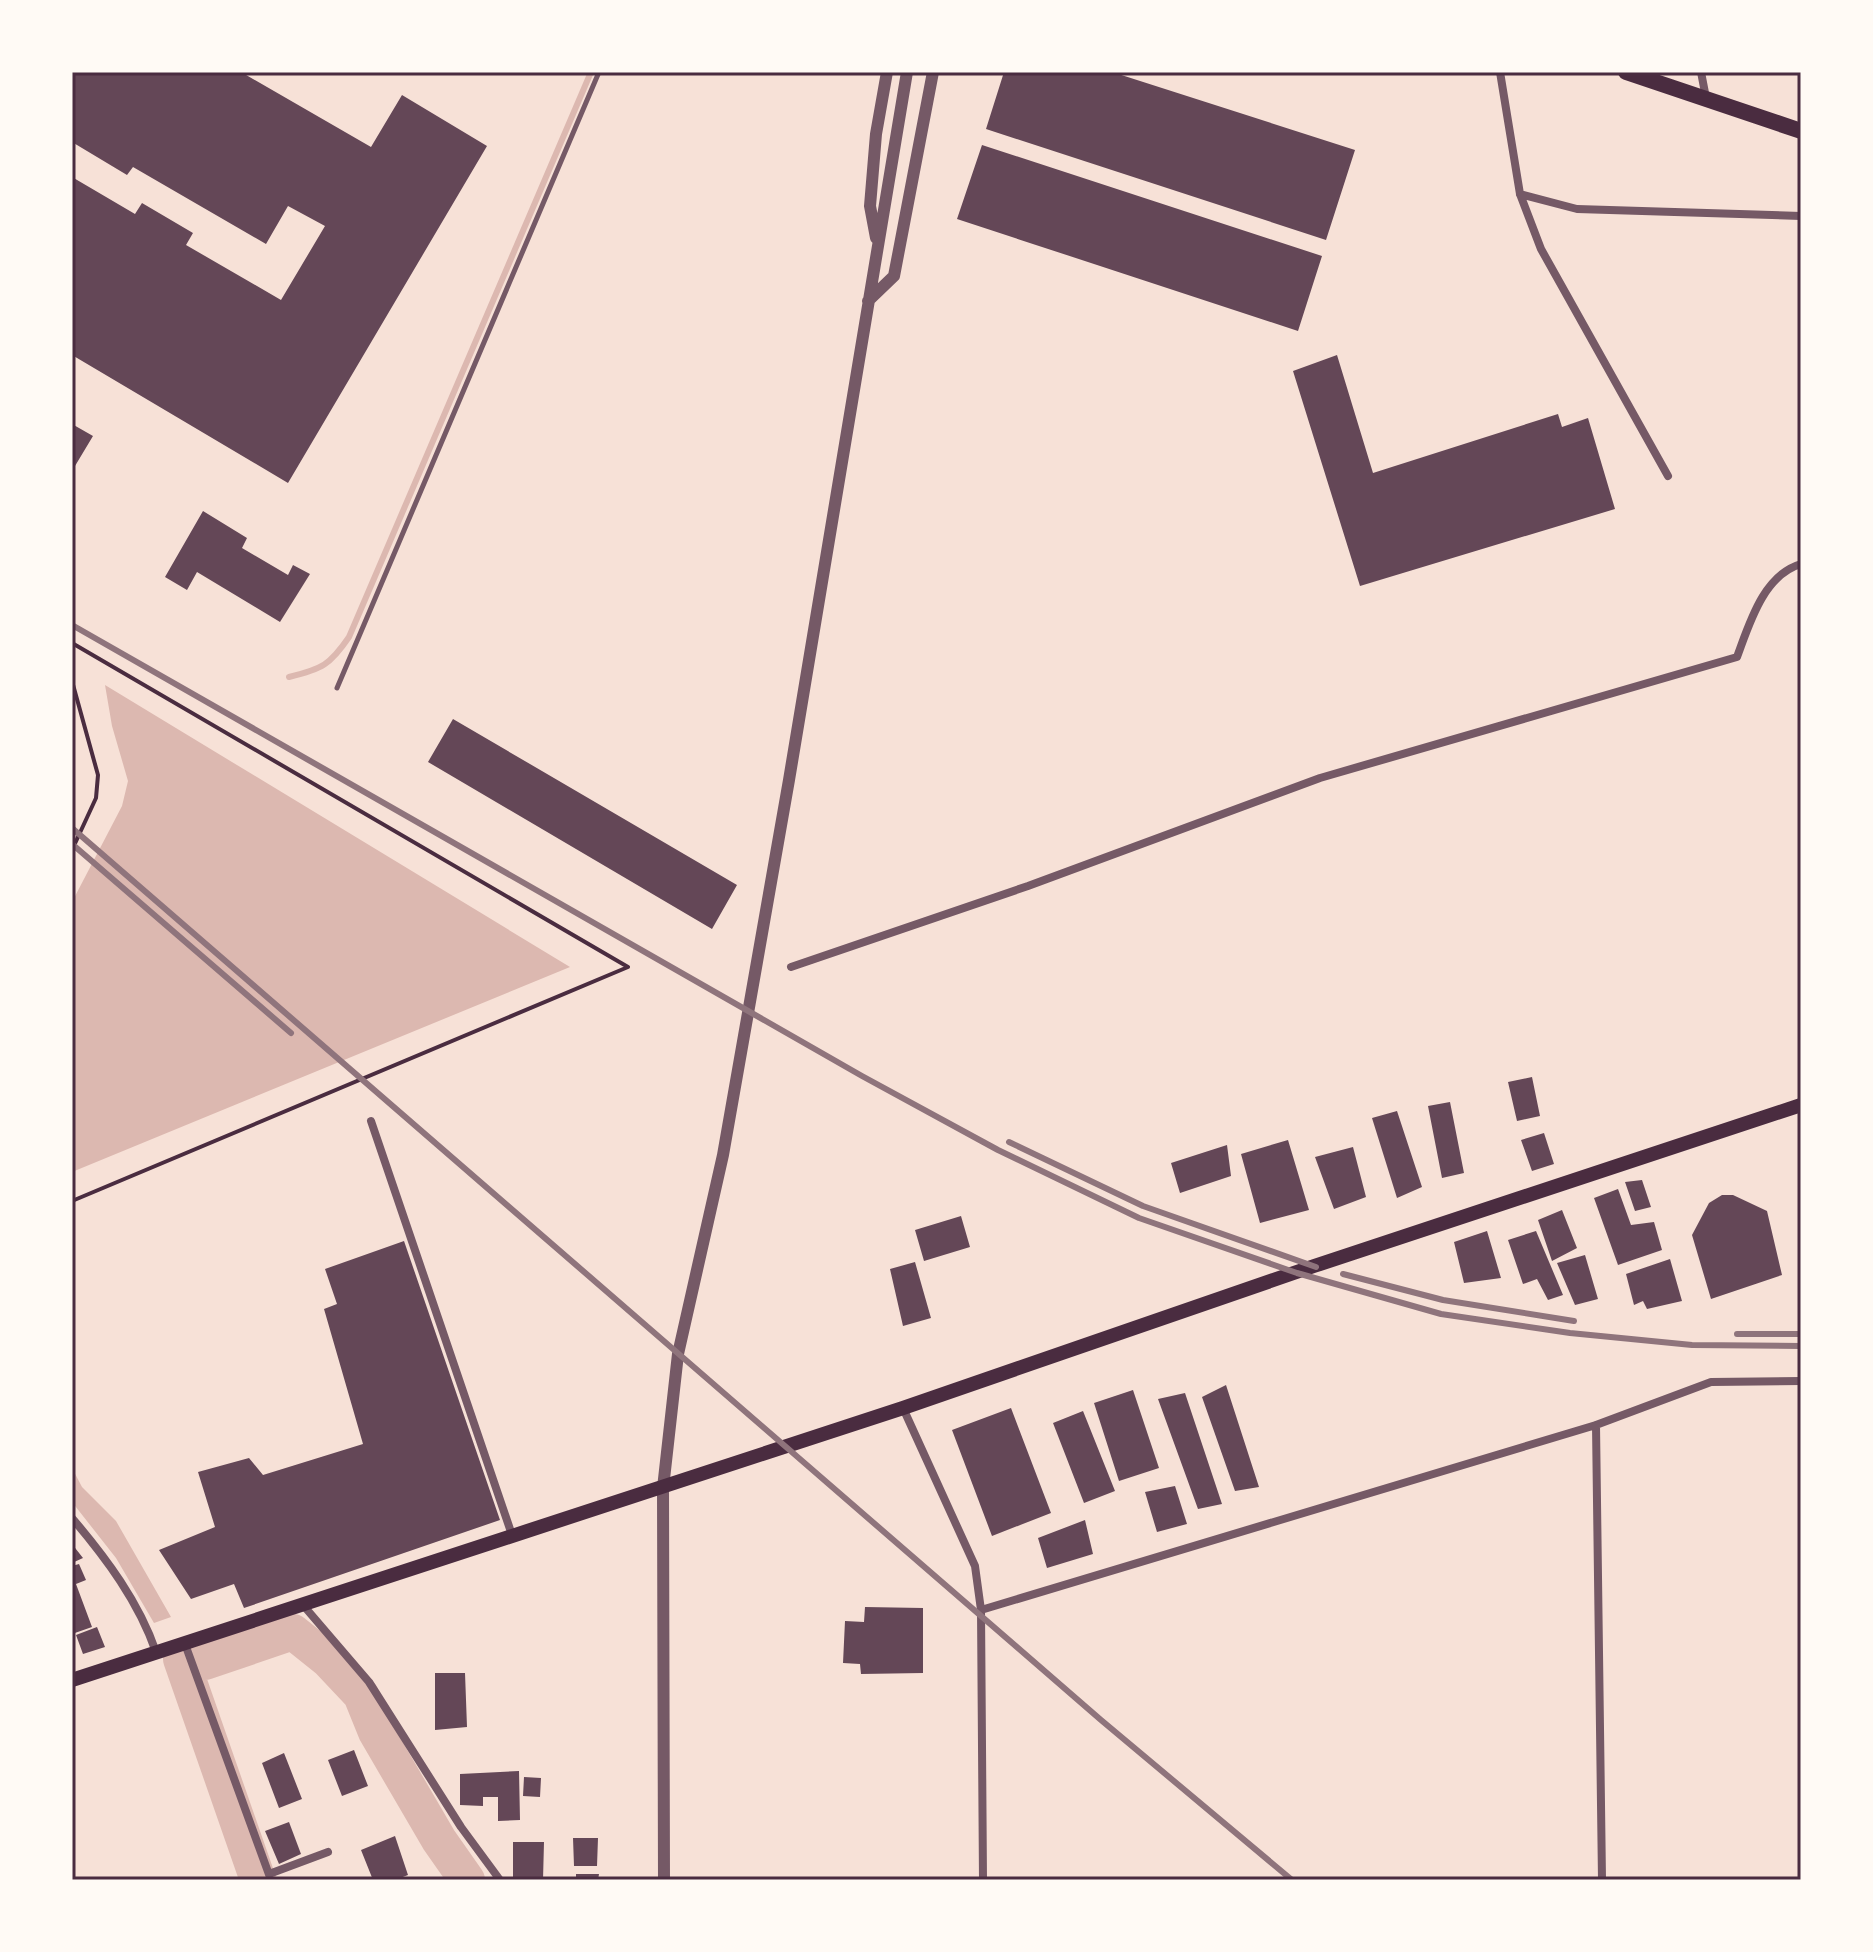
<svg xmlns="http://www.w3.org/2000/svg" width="1873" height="1952" font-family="'Asap Condensed',sans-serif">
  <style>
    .water { fill: #dcb8b0 }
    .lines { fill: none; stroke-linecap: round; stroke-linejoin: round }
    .stream { stroke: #dcb8b0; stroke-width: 6 }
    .river { stroke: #dcb8b0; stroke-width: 36 }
    .building { fill: #644757 }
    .path { stroke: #4a2c40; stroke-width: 4 }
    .service { stroke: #755966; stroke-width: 5 }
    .minor { stroke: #755966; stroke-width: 8 }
    .tertiary { stroke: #755966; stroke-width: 12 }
    .secondary { stroke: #4a2c40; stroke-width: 14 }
    .primary { stroke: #4a2c40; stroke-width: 16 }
    .rail { stroke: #8f747c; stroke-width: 6 }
    .neatline { fill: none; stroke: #4a2c40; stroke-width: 3 }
  </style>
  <rect width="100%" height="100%" fill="#f7e1d7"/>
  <!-- water -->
  <path class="water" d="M 105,685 L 570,967 L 72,1172 L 72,902 L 122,806 L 128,781 L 112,726 Z
    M 72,1468 L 82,1487 L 116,1521 L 171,1617 L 154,1623 L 116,1558 L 72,1502 Z"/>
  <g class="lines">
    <!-- stream -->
    <path class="stream" d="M 289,677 C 322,669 330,665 349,637 L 591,72"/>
    <!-- river -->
    <path class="river" d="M 181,1659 L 258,1880
      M 205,1662 L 293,1632 L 328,1660 L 361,1695 L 376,1732 L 439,1840 L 467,1880"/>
  </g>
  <!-- building -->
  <path class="building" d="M 72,72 L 241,72 L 371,147 L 402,95 L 487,146 L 288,483 L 72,355 L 72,177 L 135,214 L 142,203 L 193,233 L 186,245 L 281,300 L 325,226 L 288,206 L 266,244 L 133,167 L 127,175 L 72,142 Z
    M 1004,72 L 1112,72 L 1355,150 L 1326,240 L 986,129 Z
    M 982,145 L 1322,256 L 1298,331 L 957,219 Z
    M 1337,355 L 1373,473 L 1558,414 L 1562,427 L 1588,418 L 1615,509 L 1360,586 L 1293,371 Z
    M 72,424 L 93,436 L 72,471 Z
    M 203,511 L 247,538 L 242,548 L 288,575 L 293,565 L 310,574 L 280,622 L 197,572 L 187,590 L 165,577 Z
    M 453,719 L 737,885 L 712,929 L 428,762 Z
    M 1532,1077 L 1540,1116 L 1517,1121 L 1508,1082 Z
    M 1450,1102 L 1464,1173 L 1442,1178 L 1428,1106 Z
    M 1397,1111 L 1422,1187 L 1397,1198 L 1372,1118 Z
    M 1544,1133 L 1554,1164 L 1532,1171 L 1521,1140 Z
    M 1288,1140 L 1309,1210 L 1260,1223 L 1241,1154 Z
    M 1227,1145 L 1231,1176 L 1180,1193 L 1171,1163 Z
    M 1353,1147 L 1366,1197 L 1334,1209 L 1315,1157 Z
    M 1642,1180 L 1651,1207 L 1635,1211 L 1625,1182 Z
    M 1618,1189 L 1631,1225 L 1654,1222 L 1662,1250 L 1618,1265 L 1594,1198 Z
    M 1722,1195 L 1733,1195 L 1767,1211 L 1782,1275 L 1711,1299 L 1692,1235 L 1709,1203 Z
    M 1562,1210 L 1577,1248 L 1552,1261 L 1538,1220 Z
    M 961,1216 L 970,1247 L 924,1261 L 915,1230 Z
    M 1487,1231 L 1501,1278 L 1464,1283 L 1454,1242 Z
    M 1536,1231 L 1563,1295 L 1548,1300 L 1537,1279 L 1523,1284 L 1508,1240 Z
    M 404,1241 L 500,1520 L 244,1608 L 234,1584 L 191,1599 L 159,1550 L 215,1527 L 198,1472 L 249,1458 L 263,1475 L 363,1444 L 324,1309 L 337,1304 L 325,1269 Z
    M 1585,1255 L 1598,1299 L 1575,1305 L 1557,1263 Z
    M 1670,1259 L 1682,1301 L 1647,1309 L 1643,1301 L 1634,1305 L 1626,1274 Z
    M 915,1262 L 931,1318 L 903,1326 L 890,1269 Z
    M 1226,1385 L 1259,1487 L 1235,1491 L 1202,1397 Z
    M 1133,1390 L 1159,1468 L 1119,1481 L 1094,1403 Z
    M 1185,1393 L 1222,1504 L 1198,1509 L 1158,1399 Z
    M 1011,1408 L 1051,1513 L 992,1536 L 952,1430 Z
    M 1083,1411 L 1115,1491 L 1084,1503 L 1053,1423 Z
    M 1175,1486 L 1187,1524 L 1157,1532 L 1145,1492 Z
    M 1085,1520 L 1093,1554 L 1047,1568 L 1038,1538 Z
    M 72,1544 L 83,1558 L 72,1563 Z
    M 79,1564 L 86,1580 L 76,1584 L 92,1627 L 72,1634 L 72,1566 Z
    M 865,1607 L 923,1608 L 923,1673 L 861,1674 L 860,1664 L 843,1663 L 845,1621 L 864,1622 Z
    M 97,1627 L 105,1647 L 83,1654 L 76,1635 Z
    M 435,1673 L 465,1673 L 467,1727 L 435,1730 Z
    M 354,1750 L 368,1786 L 342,1796 L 328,1760 Z
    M 284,1753 L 302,1799 L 279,1808 L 262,1763 Z
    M 519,1771 L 520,1820 L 498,1821 L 498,1797 L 483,1797 L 483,1806 L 460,1805 L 460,1774 Z
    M 524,1777 L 541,1778 L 540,1797 L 523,1796 Z
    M 289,1822 L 301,1854 L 279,1864 L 265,1831 Z
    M 395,1836 L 408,1875 L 395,1880 L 373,1880 L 361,1850 Z
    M 573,1838 L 598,1838 L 597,1866 L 574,1866 Z
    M 513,1842 L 544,1842 L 543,1880 L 513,1879 Z
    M 576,1874 L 599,1874 L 598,1880 L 576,1880 Z"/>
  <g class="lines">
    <!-- path -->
    <path class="path" d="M 72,643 L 628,967 L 72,1201
      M 72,681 L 98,775 L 96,798 L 72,850"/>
    <!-- service -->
    <path class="service" d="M 337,688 L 599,72"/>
    <!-- minor -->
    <path class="minor" d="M 1500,72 L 1520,194 L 1541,249 L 1668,476
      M 1701,72 L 1706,98
      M 1520,194 L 1577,209 L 1801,216
      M 791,967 L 1028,886 L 1320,778 L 1737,657 C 1749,625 1763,575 1801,564
      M 371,1121 L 512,1535
      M 903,1408 L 975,1566 L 981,1610 L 983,1880
      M 1596,1425 L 1602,1880
      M 72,1518 C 106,1558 139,1602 156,1652
      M 303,1605 L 369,1682 L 461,1827 L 500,1880
      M 981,1610 L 1596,1425 L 1711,1382 L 1801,1381
      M 185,1644 L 271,1880
      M 269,1874 L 328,1852"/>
    <!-- tertiary -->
    <path class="tertiary" d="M 876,238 L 870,206 L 876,134 L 887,72
      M 868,301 L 894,276 L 933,72
      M 664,1880 L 663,1488 L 678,1354 L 723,1155 L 789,780 L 907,72"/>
    <!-- secondary -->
    <path class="secondary" d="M 72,1680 L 903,1408 L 1314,1266 L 1801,1105"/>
    <!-- primary -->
    <path class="primary" d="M 1626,72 L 1801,131"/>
    <!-- rail -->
    <path class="rail" d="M 72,625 L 862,1076 L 998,1150 L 1139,1218 L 1297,1273 L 1441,1314 L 1570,1333 L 1692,1345 L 1801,1346
      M 72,828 L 1101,1720 L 1292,1880
      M 72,844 L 291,1033
      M 1009,1142 L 1143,1206 L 1316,1267
      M 1343,1274 L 1443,1300 L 1574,1321
      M 1737,1334 L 1801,1334"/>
  </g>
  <!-- border -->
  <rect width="1873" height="1952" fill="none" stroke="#fffaf5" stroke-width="148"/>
  <rect x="74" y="74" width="1725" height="1804" class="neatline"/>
</svg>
